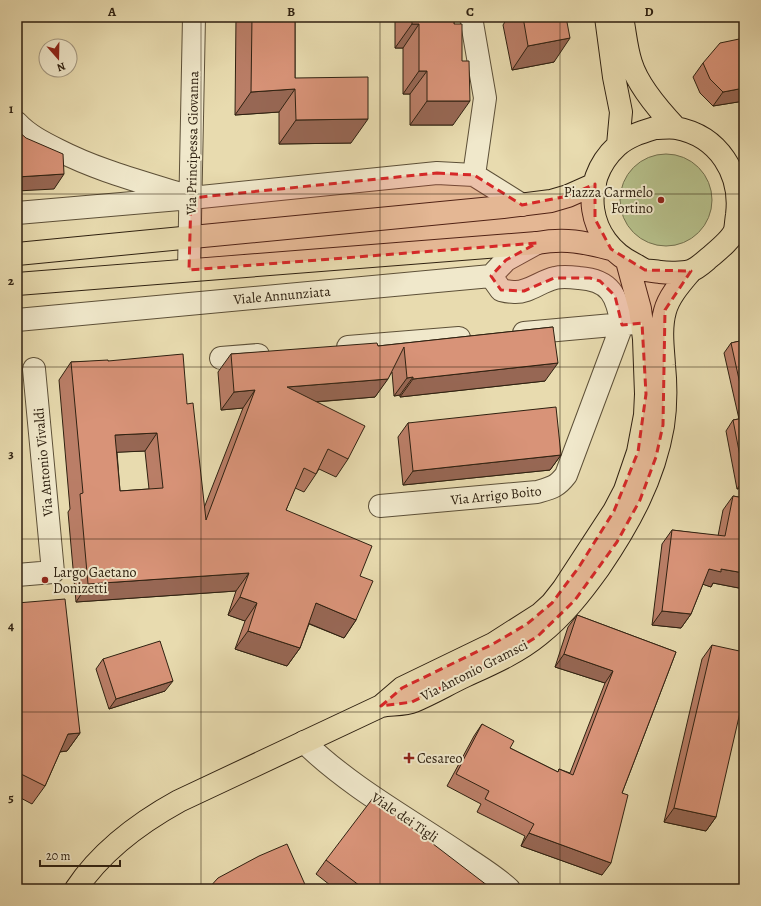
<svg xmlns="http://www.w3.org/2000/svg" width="761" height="906" font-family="Alegreya,serif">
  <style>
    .green { fill: #b6c08b; stroke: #72704e }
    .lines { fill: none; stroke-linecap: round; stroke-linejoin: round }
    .minor-casing { stroke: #5d5038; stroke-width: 24 }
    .major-casing { stroke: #2f2111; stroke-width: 24 }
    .minor { stroke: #f0e8cb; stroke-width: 22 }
    .major { stroke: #e8dbaf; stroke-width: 22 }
    .wall { fill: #ba7e67; stroke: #2f2111; fill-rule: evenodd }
    .shaded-wall { fill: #976754; stroke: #2f2111 }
    .building { fill: #d89378; stroke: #2f2111; fill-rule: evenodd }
    .marked { fill: #d62828; fill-opacity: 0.2; stroke: #d62828; stroke-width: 3; stroke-dasharray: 8 5; stroke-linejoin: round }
    .grid { fill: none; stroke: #2f2111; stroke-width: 1; stroke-opacity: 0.55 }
    .poi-dot { fill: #8f2418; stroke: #f0e8cb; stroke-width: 1.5 }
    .labels { text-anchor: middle; stroke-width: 4; stroke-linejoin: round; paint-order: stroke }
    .street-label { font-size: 14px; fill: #2f2111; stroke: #f0e8cb }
    .poi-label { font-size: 14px; fill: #2f2111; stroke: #f0e8cb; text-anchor: start }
    .neatline { fill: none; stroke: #2f2111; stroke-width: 1.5 }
    .grid-label { font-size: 13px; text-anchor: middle; font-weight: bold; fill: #2f2111 }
  </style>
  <rect width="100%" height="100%" fill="#e8dbaf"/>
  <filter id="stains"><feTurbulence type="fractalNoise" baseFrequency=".005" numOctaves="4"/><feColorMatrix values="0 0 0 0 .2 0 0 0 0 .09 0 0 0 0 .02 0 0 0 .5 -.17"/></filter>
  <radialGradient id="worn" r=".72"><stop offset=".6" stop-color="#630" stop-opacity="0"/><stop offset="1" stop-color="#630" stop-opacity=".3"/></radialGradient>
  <!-- green -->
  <path class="green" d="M620 200a46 46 0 1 1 92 0a46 46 0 1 1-92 0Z"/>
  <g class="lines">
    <defs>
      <path id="minor" d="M 471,17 L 485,98 L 474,175
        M 17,123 C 28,135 44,143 58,150 C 97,170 139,181 180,194
        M 17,213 L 191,198 L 437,173 L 474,175 L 522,205
        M 189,270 L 194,17
        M 17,320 L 491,276 L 506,260 L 537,243
        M 524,333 L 635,323
        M 348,347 L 459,338
        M 221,358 L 258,355
        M 380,506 L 537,492 C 551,488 557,487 566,475 L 622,325 C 617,296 611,280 579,278 C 571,277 562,276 555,278 C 541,281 528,293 514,292 C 510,292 505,291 501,290 L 491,276
        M 17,575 L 53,572 L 34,369
        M 304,742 C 350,787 409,819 462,855 C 478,866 495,876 509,889"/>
      <path id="major" d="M 606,17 L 614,77 L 621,112 L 618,145
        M 622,17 C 625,32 626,48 631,63 C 638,86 659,110 676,128
        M 655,128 C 662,128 670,127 676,128 C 719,136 742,174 737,215 C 736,220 736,226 735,230 C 732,239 717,251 710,257 C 705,261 697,269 690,271 C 683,273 668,273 660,272 C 655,271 650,271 645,270 C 642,269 638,266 634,264 C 587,241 578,182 617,146 C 628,136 642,132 655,128 Z
        M 17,254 L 503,207 L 551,201 L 568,196 L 595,184
        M 17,284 L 537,243 C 566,238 583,242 611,249
        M 381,706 C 391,704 404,705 414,701 C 431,694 448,684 465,676 C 491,664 517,653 539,635 C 563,616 581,593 599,568 C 629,524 654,479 663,426 C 666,406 666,385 664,365 C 663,348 660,329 665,311 C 669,296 681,283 691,271
        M 76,889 C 102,850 139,823 179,801 L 381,706 L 402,688 L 493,644 L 540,614 L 552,603 L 563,589 L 614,511 L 625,490 L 638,452 L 645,415 L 646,394 L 644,339 L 640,309 L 627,261"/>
    </defs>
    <!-- minor casing -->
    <use href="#minor" class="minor-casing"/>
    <!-- major casing -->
    <use href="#major" class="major-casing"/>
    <!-- minor -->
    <use href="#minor" class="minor"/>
    <!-- major -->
    <use href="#major" class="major"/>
  </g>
  <!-- wall -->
  <path class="wall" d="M 236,17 L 295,17 L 295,78 L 351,143 L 279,144 L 279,112 L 235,115 Z
    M 395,17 L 454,17 L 453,125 L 410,125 L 410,94 L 403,94 L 403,48 L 395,48 Z
    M 508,17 L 566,17 L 554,62 L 512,70 L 503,25 Z
    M 703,63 L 744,101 L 713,106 L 700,93 L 693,77 Z
    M 553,327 L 545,381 L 400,397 L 400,395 L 394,396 L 392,372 L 375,397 L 316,402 L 348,459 L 336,477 L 319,469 L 316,474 L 304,492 L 295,488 L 286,510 L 360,576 L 356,620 L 344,638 L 309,624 L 300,648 L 287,666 L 235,649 L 245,621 L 228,615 L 236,591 L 76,602 L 68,512 L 70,509 L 59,380 L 71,362 L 108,361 L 187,404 L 204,508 L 243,408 L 221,410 L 218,372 L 231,354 L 378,346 ZM 145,451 L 149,489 L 120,491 L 117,452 Z
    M 744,340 L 744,487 L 737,489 L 726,431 L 733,420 L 739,419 L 724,353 L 731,343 Z
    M 408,423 L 561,455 L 550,470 L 403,485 L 398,437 Z
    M 733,496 L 744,498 L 744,589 L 713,583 L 711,587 L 703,584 L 691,614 L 681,628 L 652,625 L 662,544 L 672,530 L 718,536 L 723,510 Z
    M 17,603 L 80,733 L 67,751 L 60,752 L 45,786 L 32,804 L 17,796 Z
    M 577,615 L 676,652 L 622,793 L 602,875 L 521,846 L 525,836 L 477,812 L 481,804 L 447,786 L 474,736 L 482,724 L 510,748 L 558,772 L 559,769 L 570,773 L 605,683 L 555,667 L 568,627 Z
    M 712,645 L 716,817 L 706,831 L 664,822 L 702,659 Z
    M 103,659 L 165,691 L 109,709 L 96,669 Z
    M 326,860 L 492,889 L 335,889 L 316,874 Z"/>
  <!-- shaded-wall -->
  <path class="shaded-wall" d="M 412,24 L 419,24 L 403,48 L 395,48 Z
    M 570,38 L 554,62 L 512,70 L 528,46 Z
    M 419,71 L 427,71 L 410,94 L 403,94 Z
    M 744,88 L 744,101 L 713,106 L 723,92 Z
    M 295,89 L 279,112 L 235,115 L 251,92 Z
    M 427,101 L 470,101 L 453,125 L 410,125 Z
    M 368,119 L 351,143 L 279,144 L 296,120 Z
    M 64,174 L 54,189 L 17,191 L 17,177 Z
    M 558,363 L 545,381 L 400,397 L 413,379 Z
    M 413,377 L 400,395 L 394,396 L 407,378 Z
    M 388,379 L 375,397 L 274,405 L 287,387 Z
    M 255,390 L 243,408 L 221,410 L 234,392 Z
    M 157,433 L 145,451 L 102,453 L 115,435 Z
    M 561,455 L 550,470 L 403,485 L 413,471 Z
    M 744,479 L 744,487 L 737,489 Z
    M 709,569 L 721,569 L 744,573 L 744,589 L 713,583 L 711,587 L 699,583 Z
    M 249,573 L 236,591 L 76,602 L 88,584 Z
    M 240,597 L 257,603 L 245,621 L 228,615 Z
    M 316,603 L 356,620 L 344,638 L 303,621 Z
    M 662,611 L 691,614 L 681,628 L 652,625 Z
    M 248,631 L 300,648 L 287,666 L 235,649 Z
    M 564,654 L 613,671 L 605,683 L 555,667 Z
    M 173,681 L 165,691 L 109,709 L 116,699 Z
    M 80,733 L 67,751 L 55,752 L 68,734 Z
    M 674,808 L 716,817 L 706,831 L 664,822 Z
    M 529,833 L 611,863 L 602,875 L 521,846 Z"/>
  <!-- building -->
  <path class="building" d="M 252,17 L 295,17 L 295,78 L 368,77 L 368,119 L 296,120 L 295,89 L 251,92 Z
    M 412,17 L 454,17 L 454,24 L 462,24 L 462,61 L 469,61 L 470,101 L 427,101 L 427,71 L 419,71 L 419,24 L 412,24 Z
    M 523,17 L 566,17 L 570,38 L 528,46 Z
    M 744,38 L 744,88 L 723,92 L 710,79 L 703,63 L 720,43 Z
    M 17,130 L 26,138 L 63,154 L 64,174 L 17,177 Z
    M 553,327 L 558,363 L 413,379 L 413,377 L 407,378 L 404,347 L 388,379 L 287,387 L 365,426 L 348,459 L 328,449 L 316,474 L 304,468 L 286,510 L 372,546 L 360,576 L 373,581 L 356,620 L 316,603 L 300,648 L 248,631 L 257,603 L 240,597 L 249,573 L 88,584 L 80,494 L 83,493 L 71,362 L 108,360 L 108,361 L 183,354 L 187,404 L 193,403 L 206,520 L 255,390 L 234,392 L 231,354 L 377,343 L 378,346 ZM 157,433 L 163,488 L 120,491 L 115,435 Z
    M 744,340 L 744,402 L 731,343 Z
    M 556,407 L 561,455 L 413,471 L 408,423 Z
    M 744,418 L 744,477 L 733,420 Z
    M 733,496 L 744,498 L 744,573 L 721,569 L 721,572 L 709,569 L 691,614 L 662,611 L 672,530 L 725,536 Z
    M 65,599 L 80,733 L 68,734 L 45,786 L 17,772 L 17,603 Z
    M 577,615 L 676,652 L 622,793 L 628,795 L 611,863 L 529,833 L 534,824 L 485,799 L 489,791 L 456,774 L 482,724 L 514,741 L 510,748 L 558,772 L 559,769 L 573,775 L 613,671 L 564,654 Z
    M 160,641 L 173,681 L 116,699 L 103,659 Z
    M 712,645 L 744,652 L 744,695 L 716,817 L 674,808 Z
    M 373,798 L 492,889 L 364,889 L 326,860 Z
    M 287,844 L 307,889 L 208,889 L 218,878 L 259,856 Z"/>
  <!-- marked area -->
  <path class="marked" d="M 437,173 L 474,175 L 522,205 L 568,196 L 595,184 L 595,219 L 611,249 L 645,270 L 691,271 L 665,310 L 663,425 L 656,457 L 640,500 L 617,542 L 575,600 L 538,636 L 503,658 L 412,702 L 381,706 L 402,688 L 493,644 L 527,624 L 552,603 L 579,567 L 614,511 L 638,452 L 646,394 L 642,323 L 622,325 L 615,296 L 600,281 L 590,278 L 554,278 L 524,291 L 501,290 L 491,276 L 506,260 L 537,243 L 189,270 L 191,198 Z"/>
  <!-- grid -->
  <path class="grid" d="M 201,17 L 201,889M 380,17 L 380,889M 560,17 L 560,889M 17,194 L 744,194M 17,367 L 744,367M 17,539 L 744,539M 17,712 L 744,712"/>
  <!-- markers -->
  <g class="poi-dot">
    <circle cx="661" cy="200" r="4"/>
    <circle cx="45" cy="580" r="4"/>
    <path d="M407 752h4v4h4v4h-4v4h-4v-4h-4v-4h4z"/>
  </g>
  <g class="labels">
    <!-- street labels -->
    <g class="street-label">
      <text transform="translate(192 143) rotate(-89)" y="5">Via Principessa Giovanna</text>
      <text transform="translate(282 295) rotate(-5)" y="5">Viale Annunziata</text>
      <text transform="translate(43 462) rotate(-95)" y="5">Via Antonio Vivaldi</text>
      <text transform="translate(496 495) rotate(-6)" y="5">Via Arrigo Boito</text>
      <text transform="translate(474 670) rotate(-27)" y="5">Via Antonio Gramsci</text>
      <text transform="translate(405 817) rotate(34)" y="5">Viale dei Tigli</text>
    </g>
    <!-- poi labels -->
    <g class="poi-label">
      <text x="653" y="197" text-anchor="end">Piazza Carmelo<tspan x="653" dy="16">Fortino</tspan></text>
      <text x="53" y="577">Largo Gaetano<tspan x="53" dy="16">Donizetti</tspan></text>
      <text x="417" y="763">Cesareo</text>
    </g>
  </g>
  <!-- margin -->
  <rect width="761" height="906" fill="none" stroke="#e8dbaf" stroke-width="44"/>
  <!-- north arrow -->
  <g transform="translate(58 58) rotate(160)"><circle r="19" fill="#f0e8cb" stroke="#a39881"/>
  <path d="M0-3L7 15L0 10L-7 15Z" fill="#8f2418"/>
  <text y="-6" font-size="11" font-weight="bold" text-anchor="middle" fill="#2f2111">N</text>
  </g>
  <!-- scale -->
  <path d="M40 860v6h80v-6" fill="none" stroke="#2f2111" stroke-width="2"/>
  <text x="46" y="860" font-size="12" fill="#2f2111" stroke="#f0e8cb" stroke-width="3" paint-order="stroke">20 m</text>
  <rect x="22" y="22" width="717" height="862" class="neatline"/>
  <g class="grid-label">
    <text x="112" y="16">A</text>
    <text x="291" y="16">B</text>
    <text x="470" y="16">C</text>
    <text x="649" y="16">D</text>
    <text x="11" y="113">1</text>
    <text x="11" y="285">2</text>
    <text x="11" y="458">3</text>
    <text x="11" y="630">4</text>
    <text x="11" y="802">5</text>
  </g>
  <rect width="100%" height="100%" filter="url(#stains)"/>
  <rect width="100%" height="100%" fill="url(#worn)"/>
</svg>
